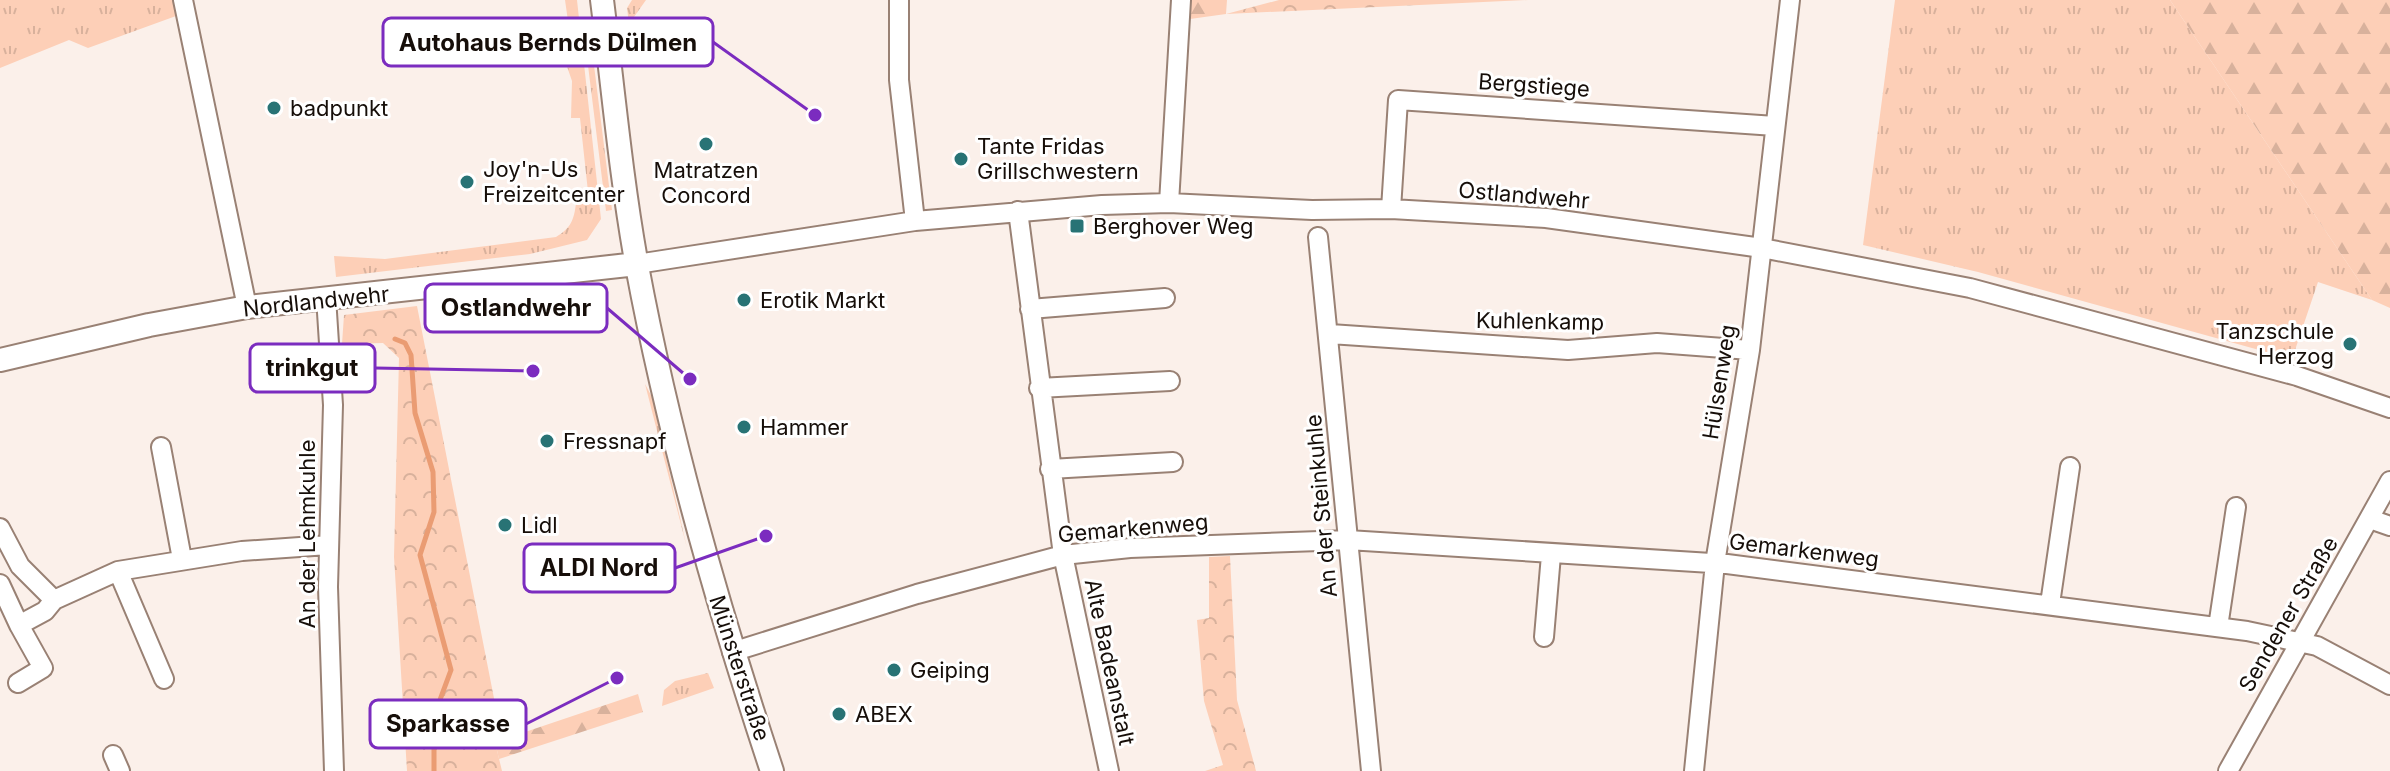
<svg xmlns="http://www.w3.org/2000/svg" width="2390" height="771" font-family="Inter,sans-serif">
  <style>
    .grass { fill: url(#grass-tufts) }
    .forest { fill: url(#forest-firs) }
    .park { fill: url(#park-crowns) }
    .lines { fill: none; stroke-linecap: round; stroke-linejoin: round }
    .stream { stroke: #ea9c73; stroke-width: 5 }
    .minor-casing { stroke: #998174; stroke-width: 22 }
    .major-casing { stroke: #998174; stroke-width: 26 }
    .minor { stroke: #fff; stroke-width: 18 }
    .major { stroke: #fff; stroke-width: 22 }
    .poi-dot { fill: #287375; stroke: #fff; stroke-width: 3 }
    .labels { text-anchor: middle; stroke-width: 6; stroke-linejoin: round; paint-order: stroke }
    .street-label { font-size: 22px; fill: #160e09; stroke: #fff }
    .poi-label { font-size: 22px; fill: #160e09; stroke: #fff; text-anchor: start }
    .leader { fill: none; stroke: #7b2cbf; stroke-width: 3 }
    .callout-dot { fill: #7b2cbf; stroke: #fff; stroke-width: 3 }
    .callout { fill: #fff; stroke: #7b2cbf; stroke-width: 3 }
    .callout-label { font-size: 24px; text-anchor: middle; font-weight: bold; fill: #160e09 }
  </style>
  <defs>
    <pattern id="grass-tufts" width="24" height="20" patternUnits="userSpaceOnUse" patternTransform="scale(2)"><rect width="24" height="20" fill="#fdcfb7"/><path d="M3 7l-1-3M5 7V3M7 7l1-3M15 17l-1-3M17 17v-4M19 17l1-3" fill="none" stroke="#d8b19c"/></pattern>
    <pattern id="forest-firs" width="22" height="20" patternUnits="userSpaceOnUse" patternTransform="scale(2)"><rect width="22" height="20" fill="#fdcfb7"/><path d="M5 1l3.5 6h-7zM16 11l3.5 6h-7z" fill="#d8b19c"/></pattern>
    <pattern id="park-crowns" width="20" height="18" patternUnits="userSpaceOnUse" patternTransform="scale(2)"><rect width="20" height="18" fill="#fdcfb7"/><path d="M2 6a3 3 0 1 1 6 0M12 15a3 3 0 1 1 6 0" fill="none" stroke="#d8b19c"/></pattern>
  </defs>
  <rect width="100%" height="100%" fill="#fbf0ea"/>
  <!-- grass -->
  <path class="grass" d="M 0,0 L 173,0 L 176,16 L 88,48 L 69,40 L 0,68 Z
    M 565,0 L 577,0 L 601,219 L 587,240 L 530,254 L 336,277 L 334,256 L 385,259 L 556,237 C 571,228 574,220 576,203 L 589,201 L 580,118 L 571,118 L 572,81 L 562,52 L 572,49 Z
    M 632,0 L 646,0 L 629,24 L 627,8 Z
    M 1895,0 L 2170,0 L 2372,300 L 2318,282 L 2292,359 L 1978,272 L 1863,245 Z
    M 588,17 L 612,210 L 606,211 L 583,25 Z
    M 645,384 L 652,397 L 687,548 Z
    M 708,673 L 714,688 L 662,706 L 664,690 L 675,681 Z"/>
  <!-- forest -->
  <path class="forest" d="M 1191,0 L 1227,0 L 1226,14 L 1190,19 Z
    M 2170,0 L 2390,0 L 2390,308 L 2372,300 Z
    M 638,694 L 643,712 L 499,759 L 495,742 Z"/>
  <!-- park -->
  <path class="park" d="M 1279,0 L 1528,0 L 1226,14 Z
    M 417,306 L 502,739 L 495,742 L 502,771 L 407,771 L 394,557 L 399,358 L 383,343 L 342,344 L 344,315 Z
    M 1230,556 L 1237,700 L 1256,771 L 1205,771 L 1223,765 L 1204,701 L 1197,620 L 1209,618 L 1209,557 Z"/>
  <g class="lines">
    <!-- stream -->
    <path class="stream" d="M 395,339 L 405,343 L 411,355 L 415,413 L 433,472 L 434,512 L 420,555 L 451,670 L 434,716 L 434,771"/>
    <defs>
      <path id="minor" d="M 183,0 L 247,307
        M 899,0 L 899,80 L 915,221
        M 1169,203 L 1181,0
        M 1391,209 L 1398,100 L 1775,126
        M 1018,211 L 1063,555 L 1109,771
        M 1318,237 L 1371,771
        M 637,264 L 915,221 L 1102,205 L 1169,203 L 1312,210 L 1391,209 L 1546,218 L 1762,248 L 1970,288 L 2297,376 L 2390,408
        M 326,297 L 333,405 L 328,587 L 334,771
        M 1030,309 L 1165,298
        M 1330,334 L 1568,350 L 1657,343 L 1750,350
        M 1039,388 L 1170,381
        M 161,447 L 182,559
        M 1050,469 L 1173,462
        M 2370,519 L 2390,526
        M 0,528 L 20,566 L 54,600 L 118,571 L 242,551 L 328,545
        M 118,571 L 164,679
        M 0,584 L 19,625 L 45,611 L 54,600
        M 2050,604 L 2070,467
        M 2218,627 L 2236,507
        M 1544,637 L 1551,555
        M 732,652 L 917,594 L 1063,555 L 1130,548 L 1348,540 L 1727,564 L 2247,631 L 2317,646 L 2390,685
        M 18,683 L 43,668 L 19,625
        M 113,755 L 120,771
        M 1694,771 L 1715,563 L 1750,350 L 1790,0
        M 2228,771 L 2390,481"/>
      <path id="major" d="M 602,0 C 613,88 621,178 637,266 C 669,438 717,605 772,771
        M 0,360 L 149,325 L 247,307 L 637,264"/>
    </defs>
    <!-- minor casing -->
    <use href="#minor" class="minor-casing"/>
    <!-- major casing -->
    <use href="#major" class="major-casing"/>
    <!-- minor -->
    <use href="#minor" class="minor"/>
    <!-- major -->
    <use href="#major" class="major"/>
  </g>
  <!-- markers -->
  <g class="poi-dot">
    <circle cx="274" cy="108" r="8"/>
    <circle cx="706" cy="144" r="8"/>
    <circle cx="961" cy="159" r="8"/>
    <circle cx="467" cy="182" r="8"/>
    <rect x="1069" y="218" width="16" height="16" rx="4"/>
    <circle cx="744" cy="300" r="8"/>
    <circle cx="2350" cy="344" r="8"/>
    <circle cx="744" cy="427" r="8"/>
    <circle cx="547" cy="441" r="8"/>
    <circle cx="505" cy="525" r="8"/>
    <circle cx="894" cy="670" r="8"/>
    <circle cx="839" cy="714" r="8"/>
  </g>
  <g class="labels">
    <!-- street labels -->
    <g class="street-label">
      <text transform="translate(1534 85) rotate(4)" y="8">Bergstiege</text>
      <text transform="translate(1524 195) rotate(5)" y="8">Ostlandwehr</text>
      <text transform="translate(316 301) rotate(-6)" y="8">Nordlandwehr</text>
      <text transform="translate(1540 321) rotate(1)" y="8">Kuhlenkamp</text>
      <text transform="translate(1719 382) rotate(-81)" y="8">Hülsenweg</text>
      <text transform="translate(1321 506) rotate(-95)" y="8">An der Steinkuhle</text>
      <text transform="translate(1133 528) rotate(-5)" y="8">Gemarkenweg</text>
      <text transform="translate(307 534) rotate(-90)" y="8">An der Lehmkuhle</text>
      <text transform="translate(1804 550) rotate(7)" y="8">Gemarkenweg</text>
      <text transform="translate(2288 614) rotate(-60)" y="8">Sendener Straße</text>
      <text transform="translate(1110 662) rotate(78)" y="8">Alte Badeanstalt</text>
      <text transform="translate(740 668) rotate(72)" y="8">Münsterstraße</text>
    </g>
    <!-- poi labels -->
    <g class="poi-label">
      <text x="290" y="116">badpunkt</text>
      <text x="977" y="154">Tante Fridas<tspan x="977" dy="25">Grillschwestern</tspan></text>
      <text x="483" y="177">Joy'n-Us<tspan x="483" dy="25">Freizeitcenter</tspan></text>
      <text x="706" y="178" text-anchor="middle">Matratzen<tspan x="706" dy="25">Concord</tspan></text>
      <text x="1093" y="234">Berghover Weg</text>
      <text x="760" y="308">Erotik Markt</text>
      <text x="2334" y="339" text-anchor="end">Tanzschule<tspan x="2334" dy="25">Herzog</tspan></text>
      <text x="760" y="435">Hammer</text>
      <text x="563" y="449">Fressnapf</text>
      <text x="521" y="533">Lidl</text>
      <text x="910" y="678">Geiping</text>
      <text x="855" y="722">ABEX</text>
    </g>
  </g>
  <!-- callouts -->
  <path class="leader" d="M815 115L713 42M690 379L607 308M533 371L375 368M766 536L675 568M617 678L526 724"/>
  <g class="callout-dot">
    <circle cx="815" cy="115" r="8"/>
    <circle cx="690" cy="379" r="8"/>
    <circle cx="533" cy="371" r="8"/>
    <circle cx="766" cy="536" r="8"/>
    <circle cx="617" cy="678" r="8"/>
  </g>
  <g class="callout">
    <rect x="383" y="18" width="330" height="48" rx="8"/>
    <rect x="425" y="284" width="182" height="48" rx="8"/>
    <rect x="250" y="344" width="125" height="48" rx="8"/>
    <rect x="524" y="544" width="151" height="48" rx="8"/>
    <rect x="370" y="700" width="156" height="48" rx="8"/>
  </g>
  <g class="callout-label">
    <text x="548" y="51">Autohaus Bernds Dülmen</text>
    <text x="516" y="316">Ostlandwehr</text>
    <text x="312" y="376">trinkgut</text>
    <text x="599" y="576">ALDI Nord</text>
    <text x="448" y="732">Sparkasse</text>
  </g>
</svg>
